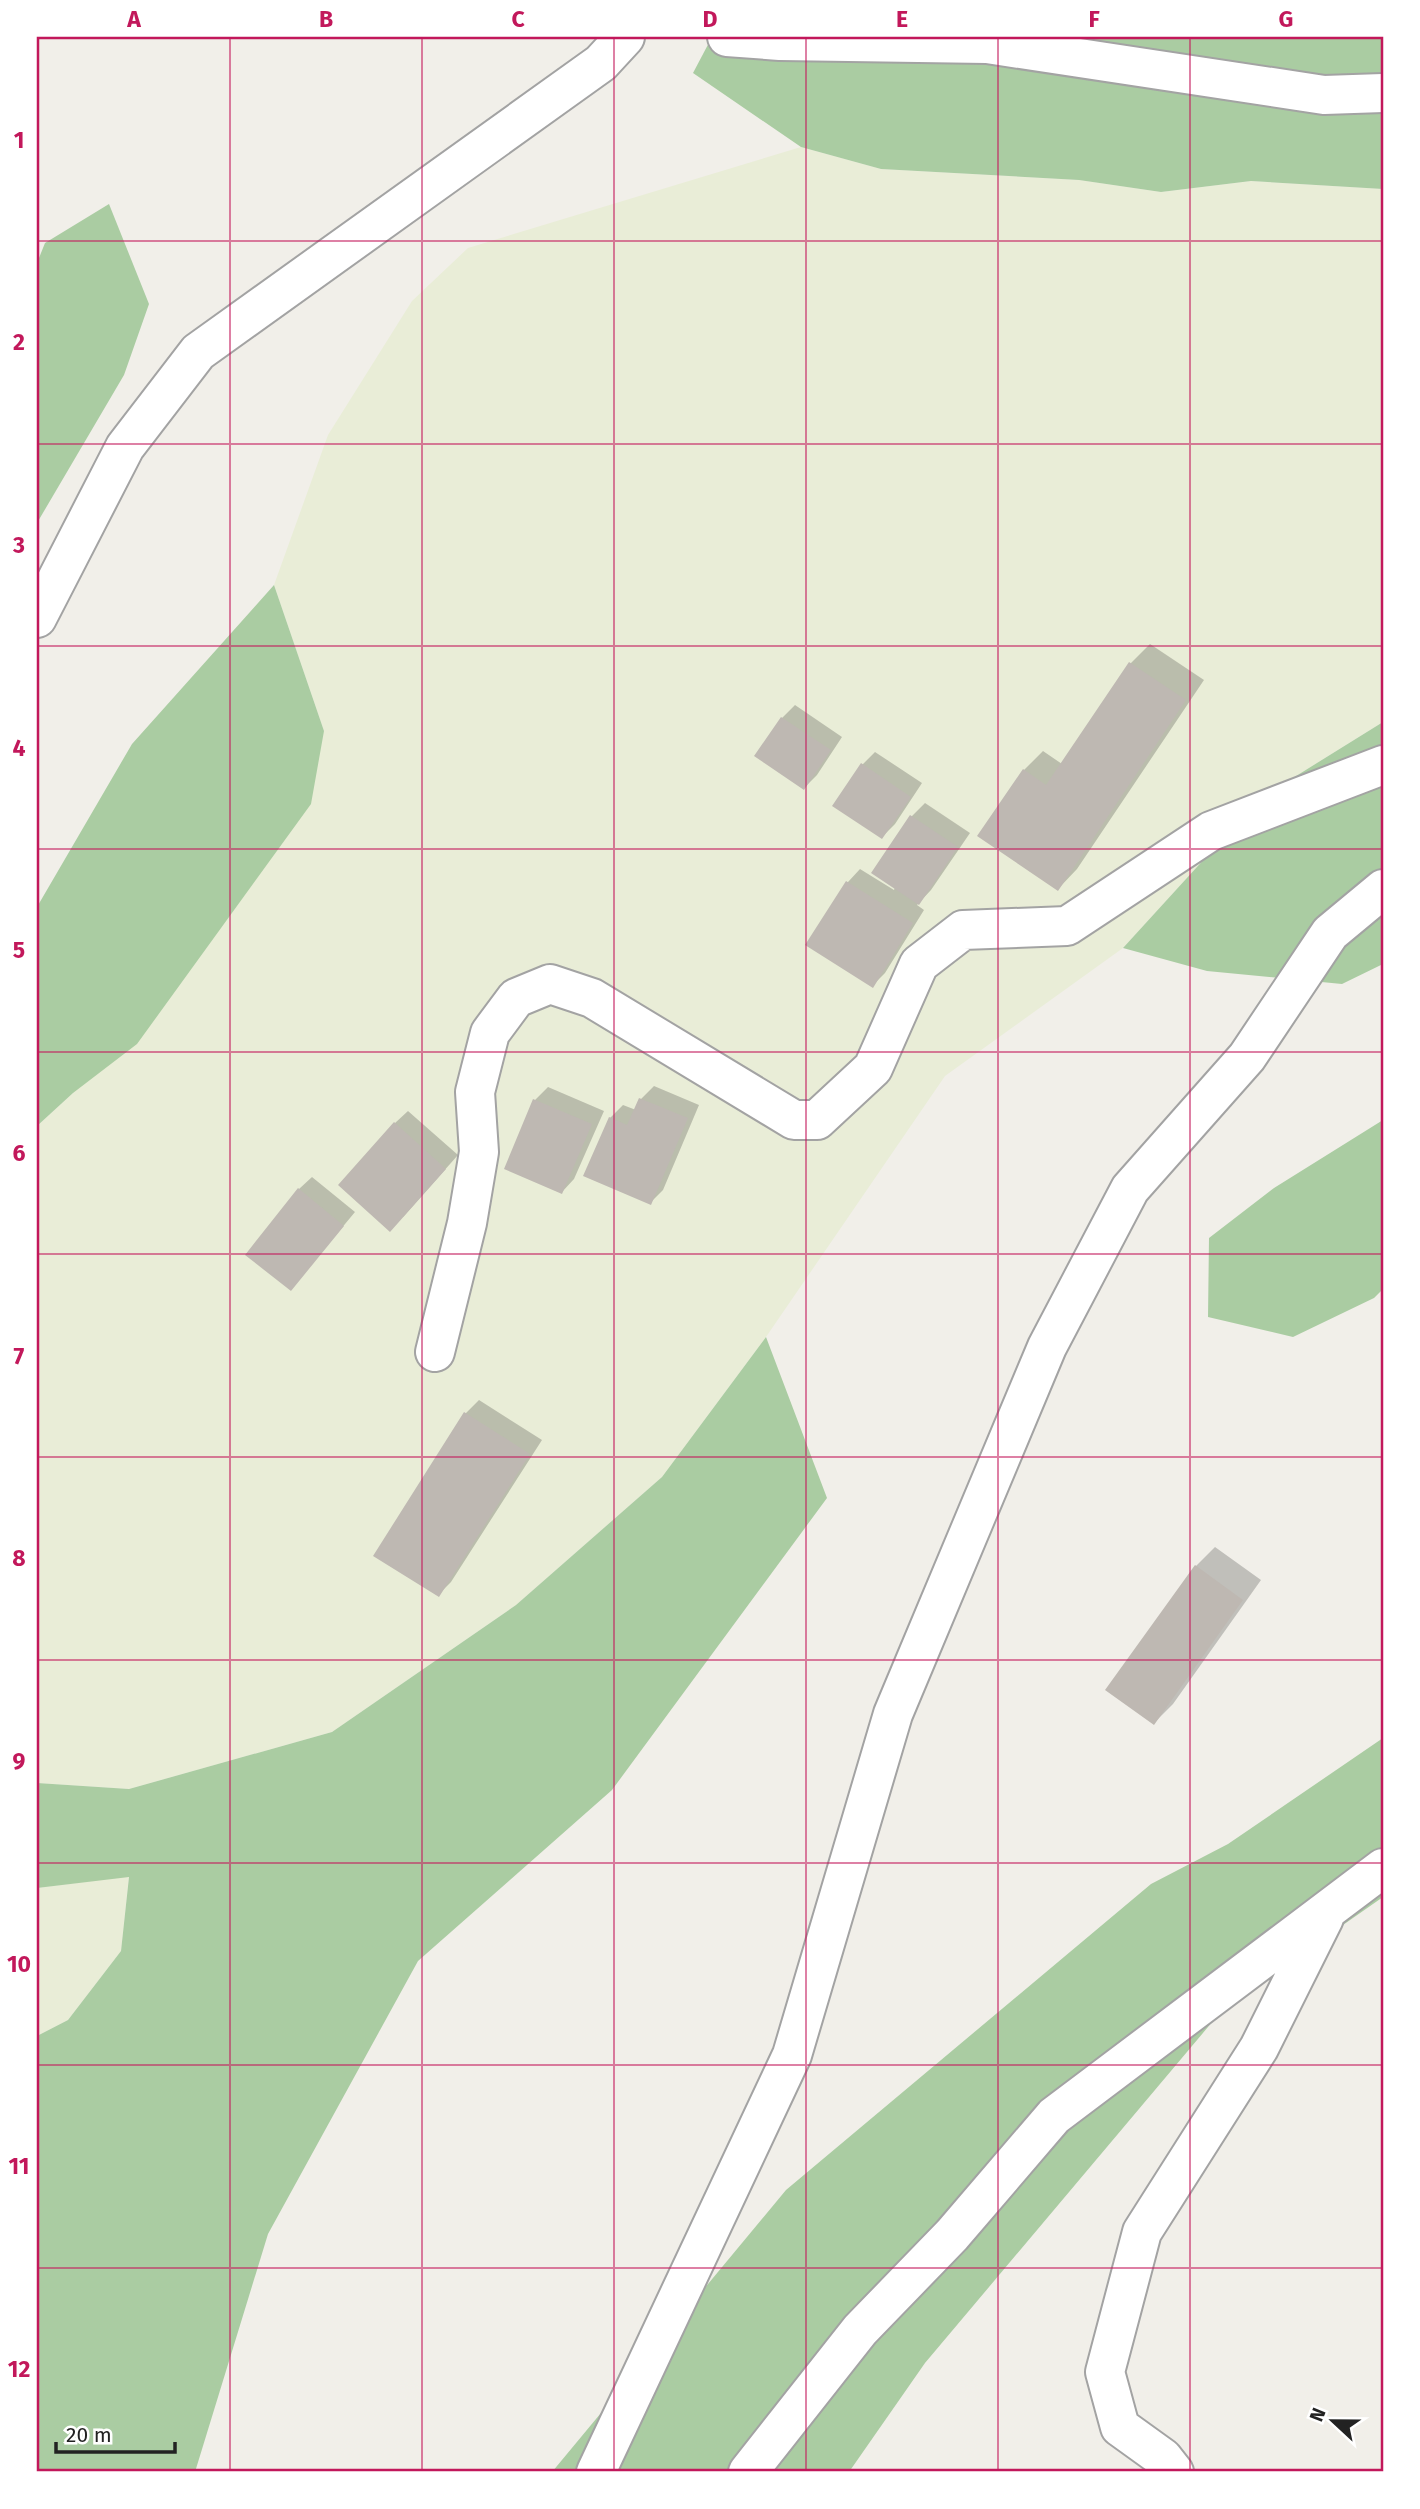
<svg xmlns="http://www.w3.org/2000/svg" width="1420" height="2509" font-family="'Fira Sans',sans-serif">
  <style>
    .farmland { fill: #e9edd7 }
    .forest { fill: #aacca2 }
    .shadow { fill: #0003 }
    .building { fill: #beb8b2 }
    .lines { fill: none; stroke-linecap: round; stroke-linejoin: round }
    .minor-casing { stroke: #a3a3a3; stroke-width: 42 }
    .minor { stroke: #fff; stroke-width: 38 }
    .grid { fill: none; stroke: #c2185b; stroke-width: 2; stroke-opacity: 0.55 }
    .neatline { fill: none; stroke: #c2185b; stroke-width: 2.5 }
    .grid-label { font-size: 23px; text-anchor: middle; font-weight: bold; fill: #c2185b }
  </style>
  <rect width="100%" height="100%" fill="#f1efe9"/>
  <!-- farmland -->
  <path class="farmland" d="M 801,147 L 881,169 L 1079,180 L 1161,192 L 1251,181 L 1383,189 L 1383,722 L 1259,799 L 1123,948 L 945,1076 L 766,1337 L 662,1477 L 516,1605 L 332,1732 L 129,1789 L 37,1783 L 37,1126 L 73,1093 L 324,731 L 274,585 L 328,435 L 412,301 L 468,248 Z
    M 129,1876 L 121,1951 L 68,2020 L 37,2036 L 37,1888 Z"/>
  <!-- forest -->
  <path class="forest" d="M 712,37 L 1383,37 L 1383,189 L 1251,181 L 1161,192 L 1079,180 L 881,169 L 801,147 L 693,73 Z
    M 109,204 L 149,304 L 124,375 L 37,523 L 37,263 L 45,243 Z
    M 274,585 L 324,731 L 311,804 L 137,1044 L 73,1093 L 37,1126 L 37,907 L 132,744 Z
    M 1383,722 L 1383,964 L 1342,984 L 1207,971 L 1123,948 L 1259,799 Z
    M 1383,1120 L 1383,1289 L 1374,1298 L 1293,1337 L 1208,1317 L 1209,1238 L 1274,1188 Z
    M 766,1337 L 827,1498 L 612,1790 L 418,1961 L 268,2234 L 195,2472 L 37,2472 L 37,2036 L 68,2020 L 121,1951 L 129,1877 L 37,1888 L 37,1783 L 129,1789 L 332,1732 L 516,1605 L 662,1477 Z
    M 1383,1738 L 1383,1897 L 1224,2008 L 925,2363 L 849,2472 L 552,2472 L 786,2190 L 1151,1884 L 1228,1844 Z"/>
  <!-- shadow -->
  <path class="shadow" d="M 1150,644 L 1204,680 L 1077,869 L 1058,889 L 1024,770 L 1043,751 L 1062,764 L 1131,663 Z
    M 795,705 L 842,737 L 817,775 L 804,788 L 757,756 L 782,718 Z
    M 875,752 L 922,783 L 895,824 L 882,837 L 862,765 Z
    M 925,803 L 970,833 L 931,890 L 917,905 L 924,910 L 885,973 L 872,986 L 808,944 L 848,882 L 860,869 L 894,890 L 895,887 L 874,873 L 912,816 Z
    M 654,1086 L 699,1105 L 663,1190 L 650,1203 L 610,1118 L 623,1105 L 636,1110 L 641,1099 Z
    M 548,1087 L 604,1111 L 574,1179 L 562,1192 L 535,1100 Z
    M 408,1111 L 458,1155 L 403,1217 L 395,1123 Z
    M 312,1177 L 355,1212 L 291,1289 L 299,1189 Z
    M 479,1400 L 542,1440 L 451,1582 L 438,1595 L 375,1555 L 466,1413 Z
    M 1215,1547 L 1261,1580 L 1173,1704 L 1154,1723 L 1196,1566 Z"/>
  <!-- building -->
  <path class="building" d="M 1129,662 L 1186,700 L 1058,891 L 977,836 L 1023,769 L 1046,785 Z
    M 781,717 L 831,750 L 804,790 L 754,756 Z
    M 861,763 L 911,797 L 882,839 L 832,806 Z
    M 910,815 L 958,847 L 919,905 L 871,873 Z
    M 846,881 L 913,923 L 873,988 L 805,945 Z
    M 639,1098 L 688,1118 L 651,1205 L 583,1176 L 609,1117 L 627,1125 Z
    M 533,1099 L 592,1124 L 562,1194 L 504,1169 Z
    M 394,1122 L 446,1169 L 390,1232 L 338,1185 Z
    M 298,1188 L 344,1226 L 291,1291 L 245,1255 Z
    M 464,1412 L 530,1454 L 439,1597 L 373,1556 Z
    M 1195,1565 L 1243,1600 L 1154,1725 L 1105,1690 Z"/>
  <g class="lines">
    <defs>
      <path id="minor" d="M 727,37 L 780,41 L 987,44 L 1324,95 L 1383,93
        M 37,618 L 125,447 L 198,352 L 601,63 L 625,37
        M 435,1352 L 467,1223 L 479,1152 L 475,1092 L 490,1033 L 516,998 L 550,984 L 592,998 L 794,1120 L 817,1120 L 873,1068 L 919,964 L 963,930 L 1067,926 L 1211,831 L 1383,765
        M 596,2472 L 792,2055 L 893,1714 L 1047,1347 L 1130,1189 L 1247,1057 L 1330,933 L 1383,889
        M 748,2472 L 860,2330 L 952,2235 L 1054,2116 L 1383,1868
        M 1174,2472 L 1163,2458 L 1120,2427 L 1105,2372 L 1142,2232 L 1259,2048 L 1324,1918"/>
    </defs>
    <!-- minor casing -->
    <use href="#minor" class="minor-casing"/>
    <!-- minor -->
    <use href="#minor" class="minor"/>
  </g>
  <!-- grid -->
  <path class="grid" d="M 230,37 L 230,2472M 422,37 L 422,2472M 614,37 L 614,2472M 806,37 L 806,2472M 998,37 L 998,2472M 1190,37 L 1190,2472M 37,241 L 1383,241M 37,444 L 1383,444M 37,646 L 1383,646M 37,849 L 1383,849M 37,1052 L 1383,1052M 37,1254 L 1383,1254M 37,1457 L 1383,1457M 37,1660 L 1383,1660M 37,1863 L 1383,1863M 37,2065 L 1383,2065M 37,2268 L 1383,2268"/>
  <!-- border -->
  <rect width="1420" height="2509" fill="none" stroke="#ffffff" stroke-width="77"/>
  <!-- north arrow -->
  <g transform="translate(1333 2421) rotate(292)" stroke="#ffffff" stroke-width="5" paint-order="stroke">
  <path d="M0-5L12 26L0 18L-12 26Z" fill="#222222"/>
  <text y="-10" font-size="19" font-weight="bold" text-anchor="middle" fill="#222222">N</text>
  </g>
  <!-- scale -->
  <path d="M56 2442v10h119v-10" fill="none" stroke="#222222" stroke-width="3.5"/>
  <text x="66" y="2442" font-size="21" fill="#222222" stroke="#ffffff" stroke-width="5" paint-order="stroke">20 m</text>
  <rect x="38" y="38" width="1344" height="2432" class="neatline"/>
  <g class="grid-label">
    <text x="134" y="27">A</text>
    <text x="326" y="27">B</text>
    <text x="518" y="27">C</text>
    <text x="710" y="27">D</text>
    <text x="902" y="27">E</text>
    <text x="1094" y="27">F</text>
    <text x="1286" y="27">G</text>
    <text x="19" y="148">1</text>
    <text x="19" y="350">2</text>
    <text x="19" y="553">3</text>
    <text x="19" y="756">4</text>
    <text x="19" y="958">5</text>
    <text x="19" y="1161">6</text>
    <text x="19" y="1364">7</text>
    <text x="19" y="1566">8</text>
    <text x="19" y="1769">9</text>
    <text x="19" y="1972">10</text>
    <text x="19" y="2174">11</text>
    <text x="19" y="2377">12</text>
  </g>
</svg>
